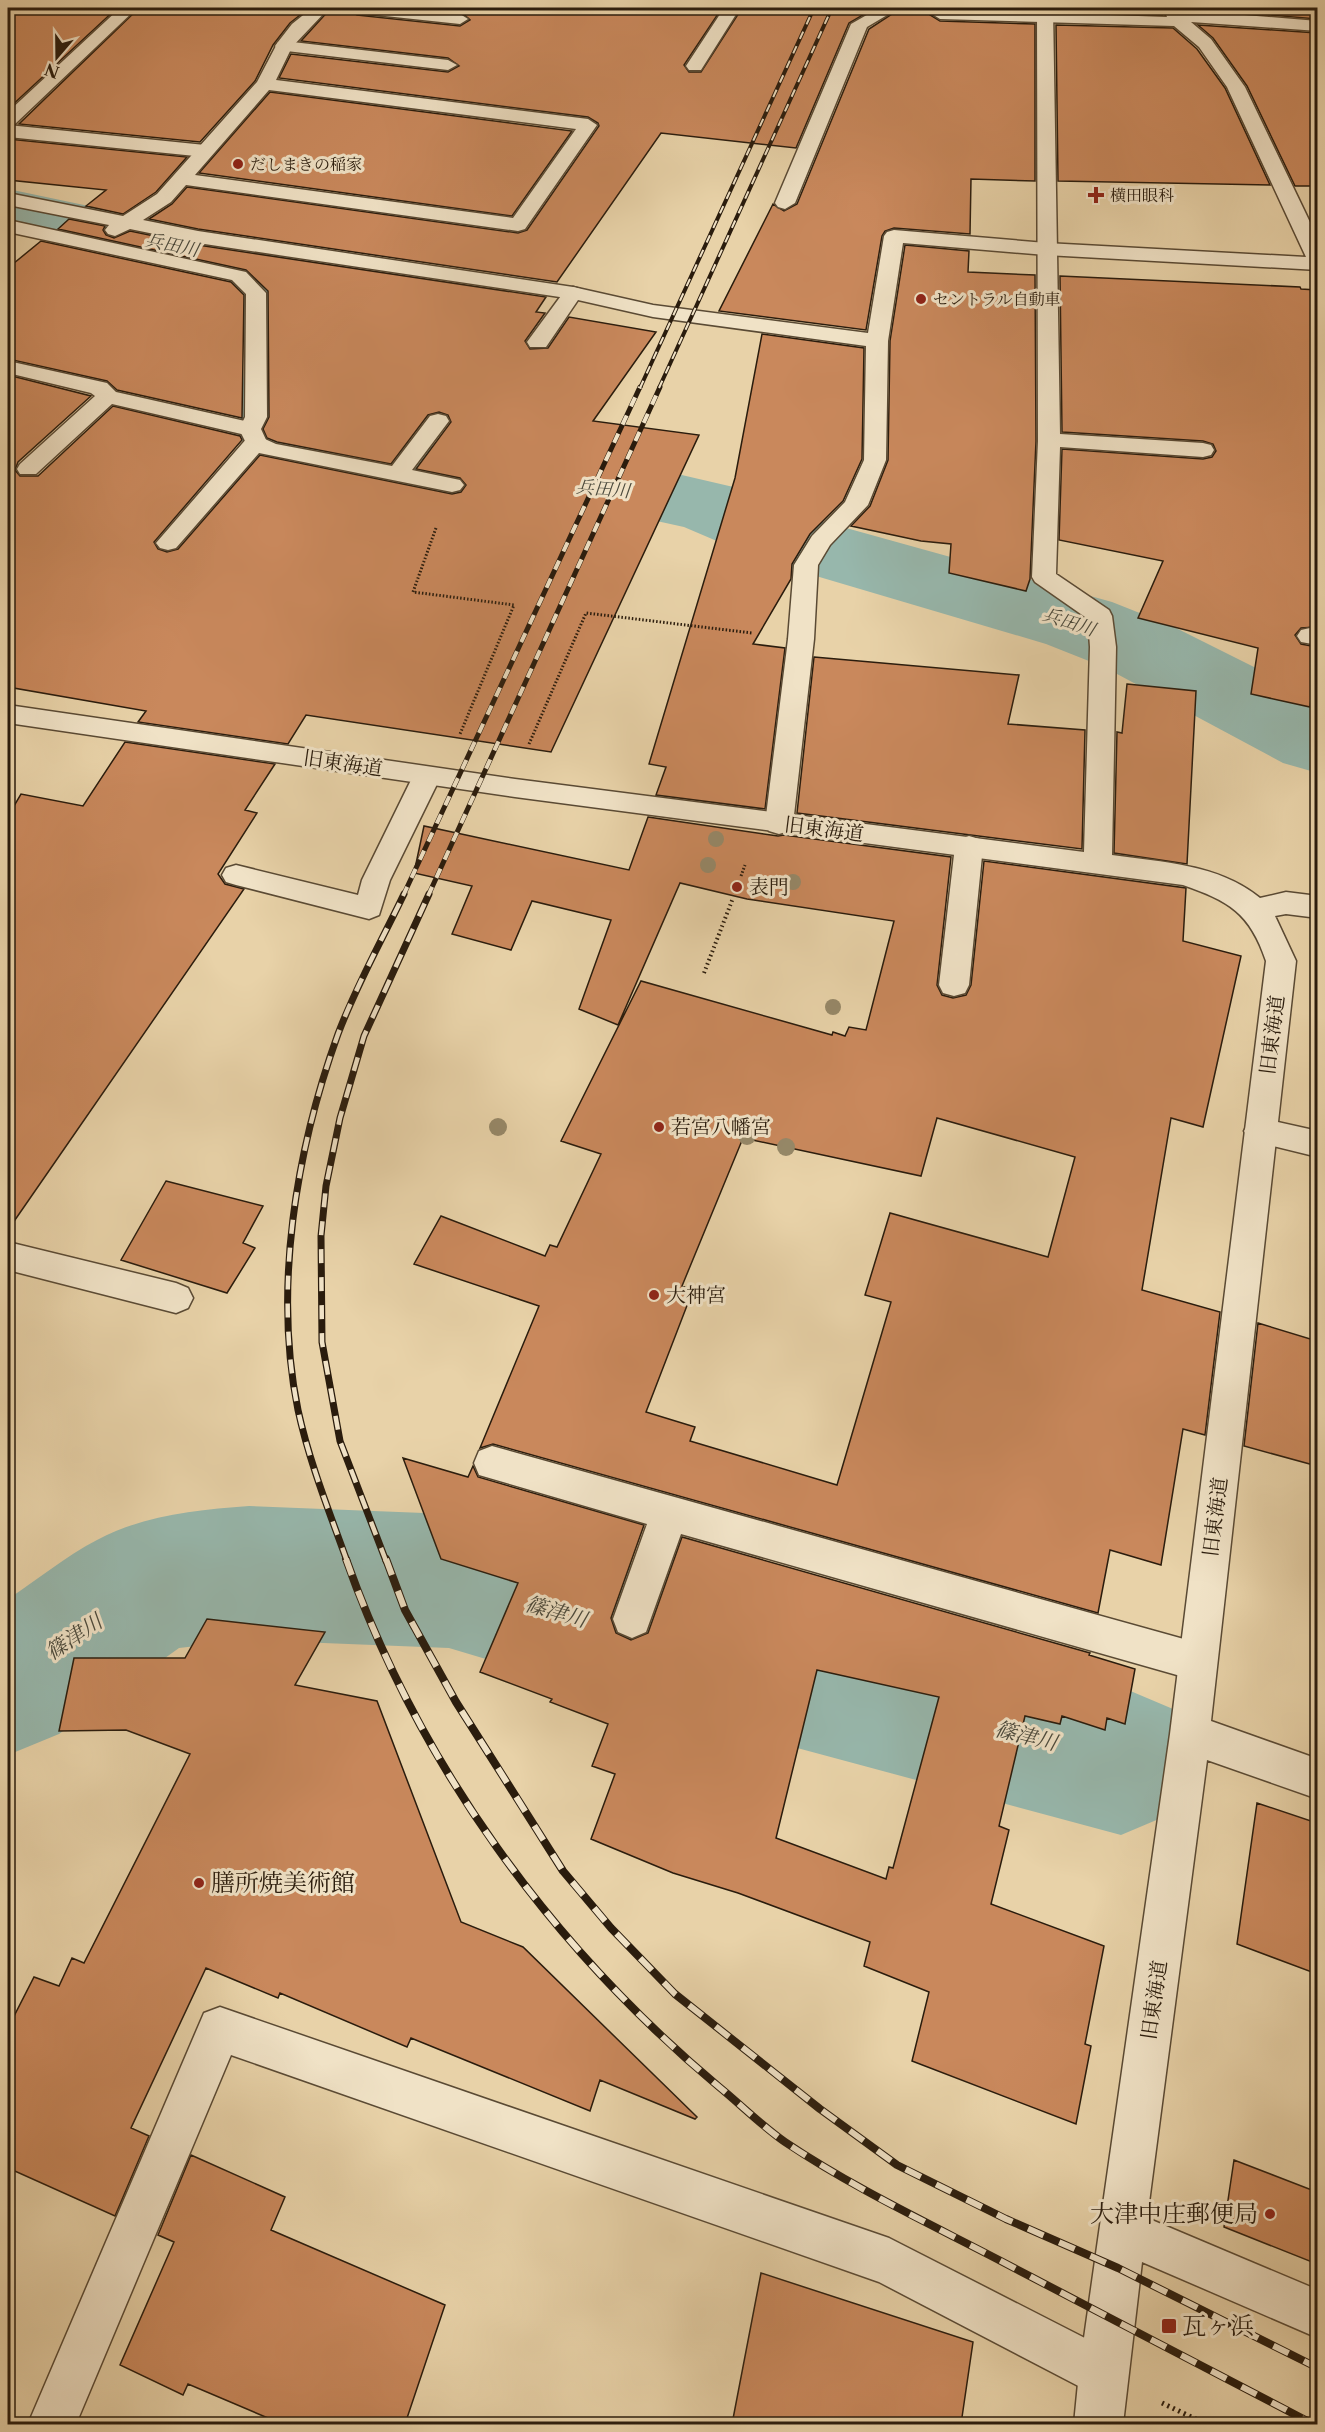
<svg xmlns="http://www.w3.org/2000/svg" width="1325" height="2432" font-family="'Libre Caslon Text','Noto Serif JP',serif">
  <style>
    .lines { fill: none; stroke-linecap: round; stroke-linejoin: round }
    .river { fill: #97b7ac; fill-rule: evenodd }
    .building { fill: #c9885c; stroke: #2a1c0d; stroke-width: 1.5; fill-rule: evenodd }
    .lane-casing { stroke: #5a4a34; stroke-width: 3 }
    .street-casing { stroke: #5a4a34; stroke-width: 3 }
    .path-far2 { stroke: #2a1c0d; stroke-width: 3; stroke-dasharray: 1.5 2; stroke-linecap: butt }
    .path-far1 { stroke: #2a1c0d; stroke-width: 4; stroke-dasharray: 1.5 3; stroke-linecap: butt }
    .path { stroke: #2a1c0d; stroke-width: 5; stroke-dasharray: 2 4; stroke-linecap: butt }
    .lane { fill: #f0e2c6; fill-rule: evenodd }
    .street { fill: #f0e2c6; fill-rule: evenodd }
    .rail-far3-casing { stroke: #2a1c0d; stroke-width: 4 }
    .rail-far2-casing { stroke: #2a1c0d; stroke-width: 5 }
    .rail-far1-casing { stroke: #2a1c0d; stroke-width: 7 }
    .rail-casing { stroke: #2a1c0d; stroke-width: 8 }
    .rail-far3 { stroke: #f0e2c6; stroke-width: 2; stroke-dasharray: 8; stroke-linecap: butt }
    .rail-far2 { stroke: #f0e2c6; stroke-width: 4; stroke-dasharray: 10; stroke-linecap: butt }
    .rail-far1 { stroke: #f0e2c6; stroke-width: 4.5; stroke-dasharray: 14; stroke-linecap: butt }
    .rail { stroke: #f0e2c6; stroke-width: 6; stroke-dasharray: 17; stroke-linecap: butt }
    .tree { fill: #968868 }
    .poi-dot { fill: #8f2418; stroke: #f0e2c6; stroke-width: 2 }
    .labels { text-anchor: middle; stroke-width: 6; stroke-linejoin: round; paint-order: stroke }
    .far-poi-label { font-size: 16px; fill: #2a1c0d; stroke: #f0e2c6; text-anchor: start }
    .far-water-label { font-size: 18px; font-style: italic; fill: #4b4a3d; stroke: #f0e2c6 }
    .street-label { font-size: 20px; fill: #2a1c0d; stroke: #f0e2c6 }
    .poi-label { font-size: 20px; fill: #2a1c0d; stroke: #f0e2c6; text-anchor: start }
    .water-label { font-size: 21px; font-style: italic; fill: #4b4a3d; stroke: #f0e2c6 }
    .near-poi-label { font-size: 24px; fill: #2a1c0d; stroke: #f0e2c6; text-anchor: start }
  </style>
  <rect width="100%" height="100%" fill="#e8d2a8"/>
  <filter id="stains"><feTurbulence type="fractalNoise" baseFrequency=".00333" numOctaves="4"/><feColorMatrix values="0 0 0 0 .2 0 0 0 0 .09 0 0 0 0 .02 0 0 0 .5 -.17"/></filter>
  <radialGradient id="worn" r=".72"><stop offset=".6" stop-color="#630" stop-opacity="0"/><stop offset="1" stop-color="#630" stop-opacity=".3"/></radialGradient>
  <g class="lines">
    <!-- river -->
    <path class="river" d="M 8,189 L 279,246 L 296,261 L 317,295 L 325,356 L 323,424 L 462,450 L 643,466 L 742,489 L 821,521 L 1112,602 L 1170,625 L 1318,699 L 1318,773 L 1283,763 L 1104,667 L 1046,644 L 759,559 L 684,527 L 643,518 L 462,502 L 268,462 L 252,454 L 239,436 L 245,356 L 241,295 L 228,279 L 8,232 Z
      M 249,1506 L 449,1514 L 674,1575 L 1121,1687 L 1173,1709 L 1195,1761 L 1173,1813 L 1121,1835 L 674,1715 L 449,1648 L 249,1640 L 179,1648 L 59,1734 L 8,1755 L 8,1599 C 37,1580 66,1556 97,1540 C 144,1515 196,1510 249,1506 Z"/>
  </g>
  <!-- building -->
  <path class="building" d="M 8,8 L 117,8 L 8,109 Z
    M 139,8 L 309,8 L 290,23 L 273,45 L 255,81 L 200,142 L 19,124 Z
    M 331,8 L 347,8 L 357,15 L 460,26 L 470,20 L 461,12 L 418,8 L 722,8 L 684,65 L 689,72 L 701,72 L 742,8 L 875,8 L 849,23 L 796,148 L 661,133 L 557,282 L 198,229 L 149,219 L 172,204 L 187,187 L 518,233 L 527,230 L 599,126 L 598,123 L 588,117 L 279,78 L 291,54 L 448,72 L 459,66 L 448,58 L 301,41 Z
    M 901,8 L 938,8 L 930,15 L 940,21 L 1035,24 L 1035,181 L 971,179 L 970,234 L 894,228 L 885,231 L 882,236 L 866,330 L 719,311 L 773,204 L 784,211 L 797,204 L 869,29 Z
    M 1055,8 L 1160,8 L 1162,15 L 1055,11 Z
    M 1261,8 L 1317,8 L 1317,19 L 1259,14 Z
    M 1056,25 L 1173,28 L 1197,49 L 1225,88 L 1270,185 L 1058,181 Z
    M 1198,25 L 1317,33 L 1317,186 L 1295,186 L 1247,86 L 1213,38 Z
    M 270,92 L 572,131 L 512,216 L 199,173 Z
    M 8,139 L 187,157 L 156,192 L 123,214 L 86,206 L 106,190 L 8,180 Z
    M 69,219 L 105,226 L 103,230 L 106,235 L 114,238 L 130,231 L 198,245 L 546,297 L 536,312 L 545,313 L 525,341 L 530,349 L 548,348 L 569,317 L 656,332 L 593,421 L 699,435 L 551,752 L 306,715 L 288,744 L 138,722 L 146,711 L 8,687 L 8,375 L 91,396 L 18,462 L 15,470 L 20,476 L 38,476 L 113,406 L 240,436 L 242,440 L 154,542 L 158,549 L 167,552 L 178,549 L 260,455 L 452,494 L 461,492 L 466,485 L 460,478 L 416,469 L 451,422 L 448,415 L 439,412 L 428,415 L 391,464 L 277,442 L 267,438 L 263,429 L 269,417 L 268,291 L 246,270 L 58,229 Z
    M 41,241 L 231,282 L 244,295 L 242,418 L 117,390 L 107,381 L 8,359 L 8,268 Z
    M 905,245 L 969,251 L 968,272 L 1035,275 L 1036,441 L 1030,579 L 1026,591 L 949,573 L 951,544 L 921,541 L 851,526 L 870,506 L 888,460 L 890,341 Z
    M 1060,276 L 1300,287 L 1301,289 L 1317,290 L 1317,627 L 1301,628 L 1295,635 L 1301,644 L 1317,647 L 1310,707 L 1251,694 L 1258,648 L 1138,618 L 1163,561 L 1059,540 L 1062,449 L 1203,459 L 1212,457 L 1216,451 L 1213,444 L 1203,441 L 1062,432 Z
    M 762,334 L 864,348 L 862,459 L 843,501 L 810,534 L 792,564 L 791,579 L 753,644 L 785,648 L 765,809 L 656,795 L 666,767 L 649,764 L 735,478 Z
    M 814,657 L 1019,675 L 1008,724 L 1085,730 L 1082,849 L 797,813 Z
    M 1127,684 L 1196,691 L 1187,864 L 1114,853 L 1117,732 L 1122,733 Z
    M 125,742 L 275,764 L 245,810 L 257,813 L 218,874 L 225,884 L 244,889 L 8,1230 L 8,816 L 21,794 L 83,806 Z
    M 648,817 L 778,836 L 784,835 L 951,857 L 937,985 L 942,995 L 953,998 L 966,995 L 971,985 L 984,861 L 1186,888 L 1183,941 L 1241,956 L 1203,1127 L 1171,1118 L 1142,1290 L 1220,1312 L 1205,1435 L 1183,1429 L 1161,1565 L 1110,1550 L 1098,1613 L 493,1444 L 480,1448 L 539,1306 L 414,1264 L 441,1216 L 545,1256 L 550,1245 L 557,1247 L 601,1154 L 561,1141 L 641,981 L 832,1035 L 833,1032 L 845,1036 L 849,1027 L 866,1030 L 894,921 L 747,899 L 680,883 L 618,1025 L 579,1009 L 611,920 L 532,901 L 511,950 L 452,934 L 472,886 L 414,873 L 424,826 L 629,870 ZM 937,1118 L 1075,1157 L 1048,1257 L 890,1213 L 865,1295 L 891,1302 L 837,1485 L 690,1441 L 695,1427 L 646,1412 L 693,1290 L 682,1286 L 743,1138 L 921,1176 Z
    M 166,1181 L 263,1206 L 243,1243 L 255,1248 L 227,1293 L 121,1260 Z
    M 1258,1323 L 1317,1341 L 1317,1466 L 1244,1446 Z
    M 403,1458 L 468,1477 L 473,1466 L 478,1477 L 644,1525 L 611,1618 L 616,1633 L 631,1640 L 648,1633 L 682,1537 L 1090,1653 L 1089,1655 L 1135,1669 L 1125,1724 L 1107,1718 L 1105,1730 L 1062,1716 L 1060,1724 L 1025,1716 L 999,1826 L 1009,1830 L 991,1904 L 1104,1946 L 1085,2044 L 1091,2046 L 1076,2124 L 912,2061 L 929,1992 L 864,1966 L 870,1942 L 738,1893 L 673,1873 L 591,1839 L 615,1774 L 592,1766 L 608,1724 L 550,1702 L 552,1699 L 480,1672 L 518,1583 L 441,1559 ZM 817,1670 L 939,1697 L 893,1868 L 889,1867 L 886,1879 L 776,1838 Z
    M 207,1619 L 325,1632 L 295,1685 L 377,1701 L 461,1922 L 523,1947 L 697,2117 L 695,2119 L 600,2080 L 590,2111 L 411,2038 L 407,2047 L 280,1993 L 278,1998 L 206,1968 L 131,2128 L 149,2136 L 115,2216 L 8,2168 L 8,2028 L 34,1977 L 59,1986 L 72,1958 L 84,1963 L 190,1754 L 126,1730 L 59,1731 L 74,1658 L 185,1658 Z
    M 1257,1803 L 1317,1823 L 1317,1974 L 1237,1944 Z
    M 191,2155 L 285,2197 L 271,2230 L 445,2305 L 405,2424 L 282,2424 L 188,2384 L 183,2395 L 120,2365 L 174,2242 L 158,2235 Z
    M 1234,2160 L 1317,2192 L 1317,2264 L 1224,2227 Z
    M 761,2273 L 973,2342 L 961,2424 L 732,2424 Z"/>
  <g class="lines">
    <defs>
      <path id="lane" d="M 349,8 L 400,8 L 460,14 L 468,19 L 460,24 L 357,13 Z
        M 724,8 L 740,8 L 701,70 L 689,70 L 686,66 Z
        M 1163,8 L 1177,8 L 1182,14 L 1195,11 L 1318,21 L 1318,31 L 1191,22 L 1211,39 L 1245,87 L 1318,239 L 1318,270 L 1046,255 L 903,243 L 888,341 L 886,460 L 868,505 L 830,545 L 818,565 L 814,639 L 793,824 L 789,831 L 779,834 L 769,831 L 765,824 L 788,639 L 794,565 L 812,536 L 845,502 L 864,460 L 866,346 L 653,317 L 578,300 L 546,347 L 530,347 L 527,342 L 566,289 L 573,287 L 653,305 L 868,333 L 884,236 L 887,232 L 894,230 L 1046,243 L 1306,257 L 1227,87 L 1199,47 L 1174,26 L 940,19 L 932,14 L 940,9 L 1167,17 Z
        M 284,41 L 448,60 L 457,65 L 448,70 L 278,50 L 275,46 L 278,42 Z
        M 8,125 L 205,145 L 214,151 L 205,157 L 8,137 Z
        M 8,361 L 107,383 L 116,392 L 258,424 L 261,429 L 258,434 L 250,436 L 112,404 L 36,474 L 20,474 L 17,469 L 20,464 L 95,396 L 91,393 L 8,373 Z
        M 438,414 L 446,416 L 449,421 L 412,470 L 460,480 L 464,485 L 460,490 L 452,492 L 259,453 L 176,548 L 168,550 L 160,548 L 156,543 L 248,437 L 256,435 L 276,444 L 392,466 L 430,416 Z
        M 1310,628 L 1318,629 L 1318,645 L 1301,642 L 1297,636 L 1301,630 Z
        M 427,767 L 437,769 L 441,776 L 390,880 L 379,915 L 369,919 L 236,885 L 226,882 L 222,875 L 226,868 L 236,865 L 358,895 L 362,880 L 413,776 L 417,769 Z
        M 969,836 L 979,839 L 983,846 L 969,985 L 965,993 L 954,996 L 943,993 L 939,985 L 955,846 L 959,839 Z
        M 1260,1118 L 1318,1131 L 1318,1157 L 1249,1140 L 1244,1131 L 1249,1122 Z
        M 8,1242 L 176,1283 L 188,1288 L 193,1298 L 188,1308 L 176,1313 L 8,1270 Z
        M 492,1446 L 1198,1643 L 1212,1648 L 1217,1662 L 1212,1676 L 1198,1681 L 681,1534 L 646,1632 L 632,1638 L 618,1632 L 613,1619 L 647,1524 L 479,1475 L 474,1463 L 479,1451 Z
        M 220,2007 L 889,2238 L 1120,2356 L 1127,2373 L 1120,2390 L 1103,2397 L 1086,2390 L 879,2282 L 231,2055 L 76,2424 L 28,2424 L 204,2013 Z"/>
      <path id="street" d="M 120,8 L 137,8 L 14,125 L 8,126 L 8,112 Z
        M 312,8 L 329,8 L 292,47 L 276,80 L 588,119 L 597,125 L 525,229 L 518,231 L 186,185 L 171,202 L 143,220 L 198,231 L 573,287 L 580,289 L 583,293 L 580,297 L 573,299 L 198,243 L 130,229 L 115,236 L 108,234 L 105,230 L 109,225 L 8,205 L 8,193 L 123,216 L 157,194 L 257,82 L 278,42 L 292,24 ZM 269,90 L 576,129 L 513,218 L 195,175 Z
        M 879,8 L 899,8 L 867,27 L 795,203 L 785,209 L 778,207 L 775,203 L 851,24 Z
        M 1037,8 L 1053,8 L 1060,434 L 1203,443 L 1211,445 L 1214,450 L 1211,455 L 1203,457 L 1060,447 L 1056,574 L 1109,610 L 1112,616 L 1116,647 L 1112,855 C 1162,862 1219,864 1260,898 L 1286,892 L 1318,896 L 1318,918 L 1286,914 L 1275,916 L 1296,961 L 1211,1721 L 1318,1759 L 1318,1799 L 1207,1760 L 1147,2218 L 1318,2290 L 1318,2338 L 1142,2262 L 1123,2424 L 1074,2424 L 1079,2373 L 1170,1734 L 1266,961 C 1250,913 1229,901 1183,885 L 515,797 L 8,723 L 8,705 L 515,779 L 1084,852 L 1090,647 L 1088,619 L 1035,582 L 1032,577 L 1038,441 Z
        M 8,220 L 246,272 L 266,293 L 267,417 L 261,429 L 267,442 L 264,447 L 248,447 L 239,429 L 245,417 L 246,294 L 232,280 L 8,232 Z"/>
    </defs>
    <!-- lane casing -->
    <use href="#lane" class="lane-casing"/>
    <!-- street casing -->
    <use href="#street" class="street-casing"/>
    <!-- path-far2 -->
    <path class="path-far2" d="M 436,528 L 413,592 L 514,605 L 460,734
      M 529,744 L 586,613 L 752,633
      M 741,876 L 745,865"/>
    <!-- path-far1 -->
    <path class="path-far1" d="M 704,973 L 733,898"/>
    <!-- path -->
    <path class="path" d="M 1162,2403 L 1206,2424"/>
    <!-- lane -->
    <use href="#lane" class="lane"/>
    <!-- street -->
    <use href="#street" class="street"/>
    <defs>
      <path id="rail-far3" d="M 640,388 L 814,8
        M 659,388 L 832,8"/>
      <path id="rail-far2" d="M 403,896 L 640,387
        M 428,896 L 660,387"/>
      <path id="rail-far1" d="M 347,1561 C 329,1511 309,1461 298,1410 C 273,1288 296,1150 338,1034 C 356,986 382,940 404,894
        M 386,1561 L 340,1441 L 322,1342 L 321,1236 L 326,1186 L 340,1118 L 364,1036 L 429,894"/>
      <path id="rail" d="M 346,1559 C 419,1765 551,1946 718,2086 C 740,2104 762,2126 785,2142 C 852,2187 926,2222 997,2259 C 1102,2314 1208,2369 1313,2424
        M 386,1559 L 405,1610 L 456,1702 L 563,1871 L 611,1928 L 675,1994 L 820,2109 L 897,2165 L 1006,2219 L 1118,2268 L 1318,2368"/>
    </defs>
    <!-- rail-far3 casing -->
    <use href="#rail-far3" class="rail-far3-casing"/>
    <!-- rail-far2 casing -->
    <use href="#rail-far2" class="rail-far2-casing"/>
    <!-- rail-far1 casing -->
    <use href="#rail-far1" class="rail-far1-casing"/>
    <!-- rail casing -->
    <use href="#rail" class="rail-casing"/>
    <!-- rail-far3 -->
    <use href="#rail-far3" class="rail-far3"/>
    <!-- rail-far2 -->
    <use href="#rail-far2" class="rail-far2"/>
    <!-- rail-far1 -->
    <use href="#rail-far1" class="rail-far1"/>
    <!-- rail -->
    <use href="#rail" class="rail"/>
  </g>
  <!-- trees -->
  <g class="tree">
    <circle cx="716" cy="839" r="8"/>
    <circle cx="708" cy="865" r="8"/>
    <circle cx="793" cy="882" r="8"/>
    <circle cx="833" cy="1007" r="8"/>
    <circle cx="498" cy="1127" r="9"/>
    <circle cx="747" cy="1136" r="9"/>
    <circle cx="786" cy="1147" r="9"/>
  </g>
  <!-- markers -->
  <g class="poi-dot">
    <circle cx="238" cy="164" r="6"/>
    <path d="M1093 186h6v6h6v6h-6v6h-6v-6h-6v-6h6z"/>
    <circle cx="921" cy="299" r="6"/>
    <circle cx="737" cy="887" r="6"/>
    <circle cx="659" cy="1127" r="6"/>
    <circle cx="654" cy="1295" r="6"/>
    <circle cx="199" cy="1883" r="6"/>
    <circle cx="1270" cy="2214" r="6"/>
    <rect x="1161" y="2318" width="16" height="16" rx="3"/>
  </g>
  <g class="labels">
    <!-- far-poi labels -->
    <g class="far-poi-label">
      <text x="250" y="170">だしまきの稲家</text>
      <text x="1110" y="201">横田眼科</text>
      <text x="933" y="305">セントラル自動車</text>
    </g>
    <!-- far-water labels -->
    <g class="far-water-label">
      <text transform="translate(172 245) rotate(12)" y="6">兵田川</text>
      <text transform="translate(603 489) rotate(5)" y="6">兵田川</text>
      <text transform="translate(1069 622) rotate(18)" y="6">兵田川</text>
    </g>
    <!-- street labels -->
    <g class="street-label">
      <text transform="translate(343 763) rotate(8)" y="7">旧東海道</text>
      <text transform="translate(824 829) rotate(7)" y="7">旧東海道</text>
      <text transform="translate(1272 1035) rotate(-83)" y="7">旧東海道</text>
      <text transform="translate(1215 1517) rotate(-83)" y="7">旧東海道</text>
      <text transform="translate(1154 2000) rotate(-82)" y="7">旧東海道</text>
    </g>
    <!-- poi labels -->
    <g class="poi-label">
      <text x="749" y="894">表門</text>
      <text x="671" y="1134">若宮八幡宮</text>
      <text x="666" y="1302">大神宮</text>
    </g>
    <!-- water labels -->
    <g class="water-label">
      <text transform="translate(556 1612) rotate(16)" y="7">篠津川</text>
      <text transform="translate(74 1637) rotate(-34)" y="7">篠津川</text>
      <text transform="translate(1026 1736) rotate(14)" y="7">篠津川</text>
    </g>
    <!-- near-poi labels -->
    <g class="near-poi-label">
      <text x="211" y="1891">膳所焼美術館</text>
      <text x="1258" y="2222" text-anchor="end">大津中庄郵便局</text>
      <text x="1182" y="2334">瓦ヶ浜</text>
    </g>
  </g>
  <!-- margin -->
  <rect width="1325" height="2432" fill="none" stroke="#e8d2a8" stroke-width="30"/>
  <rect x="9" y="9" width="1307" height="2414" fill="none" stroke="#2a1c0d" stroke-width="3"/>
  <rect x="15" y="15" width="1295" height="2402" fill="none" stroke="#2a1c0d" stroke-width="1.5"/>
  <!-- north arrow -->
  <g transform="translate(57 57) rotate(200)" stroke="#f0e2c6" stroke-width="4.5" paint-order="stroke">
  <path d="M0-4.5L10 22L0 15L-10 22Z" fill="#2a1c0d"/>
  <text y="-9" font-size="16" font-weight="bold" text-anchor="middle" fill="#2a1c0d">N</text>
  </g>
  <rect width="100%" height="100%" filter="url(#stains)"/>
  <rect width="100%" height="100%" fill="url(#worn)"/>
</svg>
